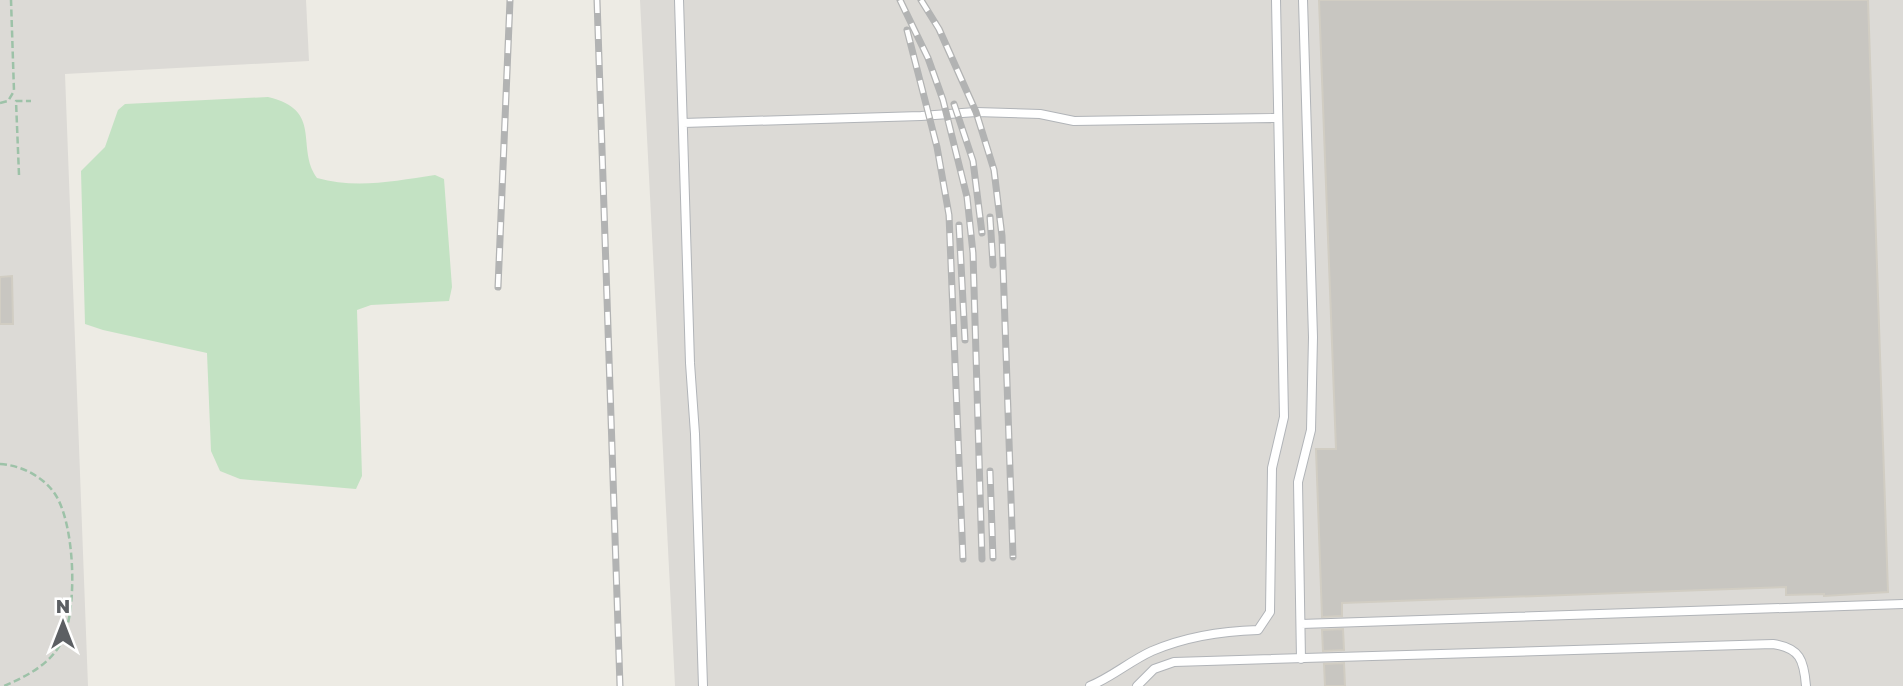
<svg xmlns="http://www.w3.org/2000/svg" width="1903" height="686" font-family="'Golos Text',sans-serif">
  <style>
    .industrial { fill: #dcdad6 }
    .green { fill: #c3e2c3 }
    .building { fill: #c8c6c1; stroke: #d1cdc3; stroke-width: 2 }
    .lines { fill: none; stroke-linecap: round; stroke-linejoin: round }
    .service-casing { stroke: #b1b4b8; stroke-width: 10 }
    .path { stroke: #9dc2a8; stroke-width: 2.5; stroke-dasharray: 7 3.5; stroke-linecap: butt }
    .service { stroke: #fff; stroke-width: 8 }
    .rail-casing { stroke: #b2b3b3; stroke-width: 7 }
    .rail { stroke: #fff; stroke-width: 4.5; stroke-dasharray: 13; stroke-linecap: butt }
  </style>
  <rect width="100%" height="100%" fill="#edebe4"/>
  <!-- industrial -->
  <path class="industrial" d="M 0,0 L 306,0 L 309,61 L 65,74 L 88,686 L 0,686 Z
    M 640,0 L 1903,0 L 1903,686 L 675,686 Z"/>
  <!-- green -->
  <path class="green" d="M 268,97 C 324,110 295,147 317,178 C 356,189 395,181 435,175 L 444,179 L 452,287 L 449,301 L 371,305 L 357,310 L 362,476 L 356,489 L 240,479 L 220,471 L 211,451 L 207,353 L 103,330 L 85,324 L 81,171 L 105,147 L 118,110 L 125,104 Z"/>
  <!-- building -->
  <path class="building" d="M 1319,0 L 1868,0 L 1888,592 L 1824,596 L 1824,594 L 1786,595 L 1786,587 L 1342,603 L 1342,616 L 1322,617 L 1316,449 L 1336,449 Z
    M 12,276 L 13,324 L 0,324 L 0,277 Z
    M 1343,629 L 1344,650 L 1323,651 L 1322,630 Z
    M 1344,663 L 1345,686 L 1325,686 L 1324,664 Z"/>
  <g class="lines">
    <defs>
      <path id="service" d="M 679,0 L 690,363 L 695,434 L 703,686
        M 683,123 L 921,116 L 976,112 L 1040,114 L 1074,121 L 1278,118
        M 1301,624 L 1903,604
        M 1301,659 L 1298,482 L 1311,430 L 1313,337 L 1303,0
        M 1090,686 C 1112,677 1130,661 1152,651 C 1185,637 1222,631 1258,630 L 1270,612 L 1272,468 L 1284,417 L 1276,0
        M 1137,686 L 1154,669 L 1174,662 L 1773,644 C 1800,648 1804,660 1806,686"/>
    </defs>
    <!-- service casing -->
    <use href="#service" class="service-casing"/>
    <!-- path -->
    <path class="path" d="M 0,103 L 8,101 L 14,91 L 11,0
      M 19,175 L 16,101 L 31,101
      M 0,464 C 20,465 43,476 55,494 C 75,524 78,609 62,641 C 51,664 27,676 4,686"/>
    <!-- service -->
    <use href="#service" class="service"/>
    <defs>
      <path id="rail" d="M 597,0 L 620,686
        M 900,0 L 928,58 L 943,100 L 967,197 L 973,253 L 982,559
        M 921,0 L 939,29 L 976,112 L 994,170 L 1002,236 L 1013,557
        M 907,30 L 937,147 L 949,215 L 963,559
        M 954,104 L 973,161 L 982,233
        M 990,217 L 993,265
        M 959,225 L 965,340
        M 498,287 L 510,0
        M 990,471 L 993,558"/>
    </defs>
    <!-- rail casing -->
    <use href="#rail" class="rail-casing"/>
    <!-- rail -->
    <use href="#rail" class="rail"/>
  </g>
  <!-- north arrow -->
  <g transform="translate(63 623)" stroke="#ffffff" stroke-width="5" paint-order="stroke">
  <path d="M0-5L12 26L0 18L-12 26Z" fill="#5c5f63"/>
  <text y="-10" font-size="19" font-weight="bold" text-anchor="middle" fill="#5c5f63">N</text>
  </g>
</svg>
